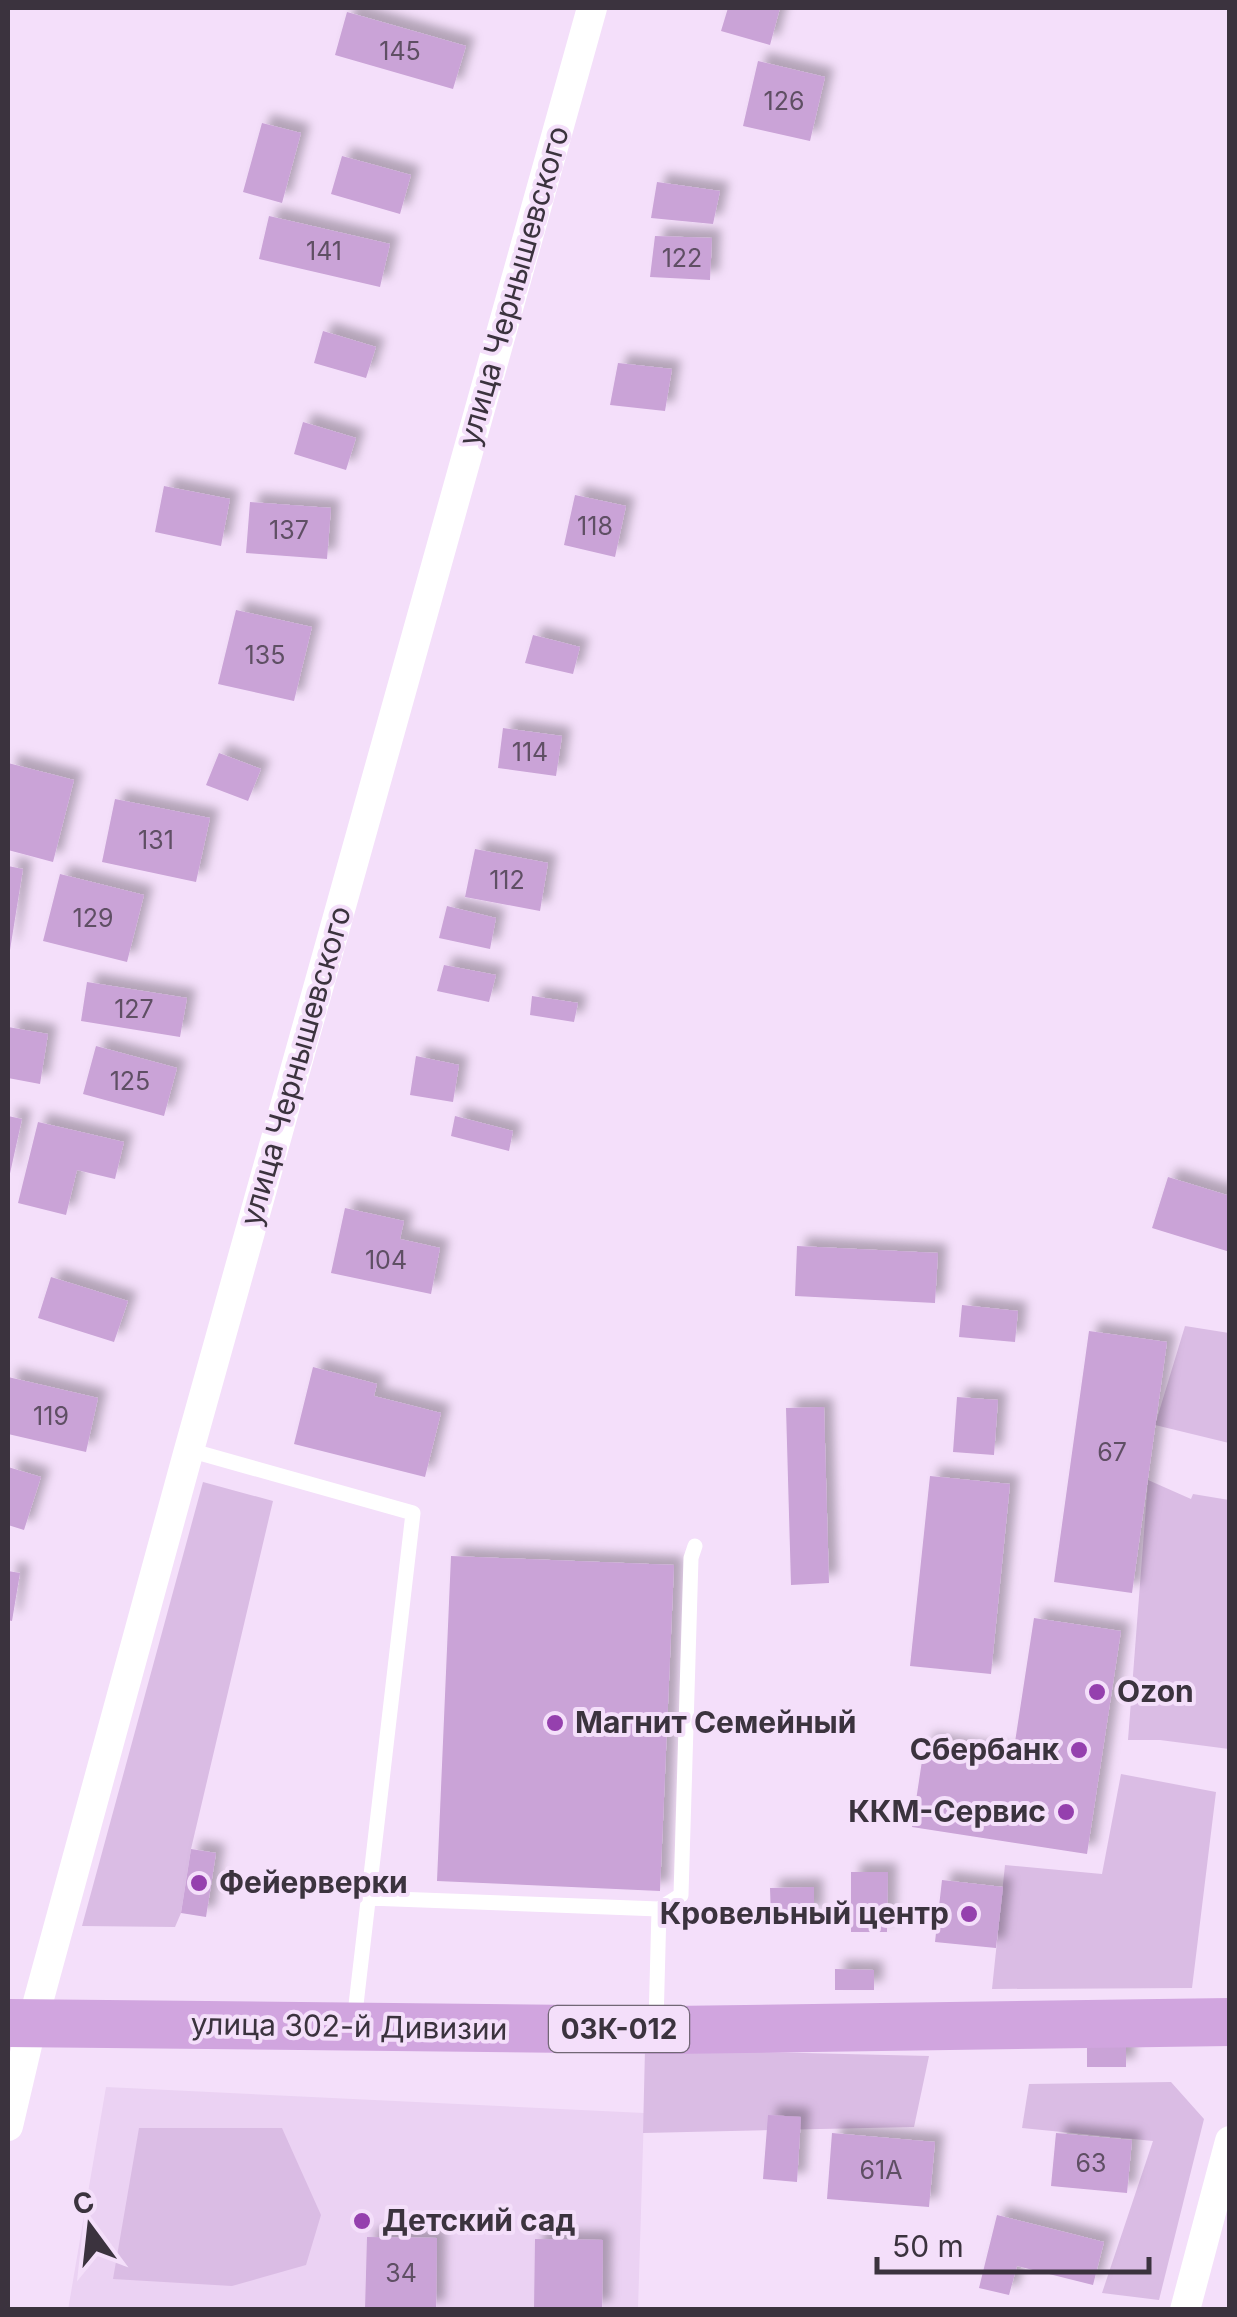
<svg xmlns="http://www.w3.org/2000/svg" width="1237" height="2317" font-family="Inter,sans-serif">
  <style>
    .built { fill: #ebd2f3 }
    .green { fill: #dabce4 }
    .building { fill: #caa3d7; filter: url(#shadow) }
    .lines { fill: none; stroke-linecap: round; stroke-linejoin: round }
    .lane { stroke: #fff; stroke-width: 15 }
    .street { stroke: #fff; stroke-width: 30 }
    .primary { stroke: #d1a5df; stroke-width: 48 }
    .poi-dot { fill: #9540ae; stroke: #f4dffa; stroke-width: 4 }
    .labels { text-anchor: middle; stroke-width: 8; stroke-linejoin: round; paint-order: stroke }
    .number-label { font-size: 25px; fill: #5f4f64 }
    .shield { fill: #f4dffa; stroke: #726776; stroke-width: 2.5 }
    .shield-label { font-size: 28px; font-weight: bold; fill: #3b333e }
    .street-label { font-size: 30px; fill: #3b333e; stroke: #f4dffa }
    .poi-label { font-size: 30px; font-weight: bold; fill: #3b333e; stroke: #f4dffa; text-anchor: start }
  </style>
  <defs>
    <filter id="shadow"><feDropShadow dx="9" dy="-9" stdDeviation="5" flood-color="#0004"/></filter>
  </defs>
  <rect width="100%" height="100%" fill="#f4dffa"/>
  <!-- built -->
  <path class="built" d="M 106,2087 L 644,2113 L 638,2309 L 68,2310 Z"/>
  <!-- green -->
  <path class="green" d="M 1185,1326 L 1229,1333 L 1229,1443 L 1155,1425 Z
    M 1148,1480 L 1191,1499 L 1193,1494 L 1229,1500 L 1229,1749 L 1160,1740 L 1128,1740 Z
    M 203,1482 L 273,1501 L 191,1849 L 181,1913 L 175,1927 L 82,1926 Z
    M 1121,1774 L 1216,1792 L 1192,1988 L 992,1989 L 1005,1865 L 1102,1874 Z
    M 645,2049 L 929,2056 L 914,2127 L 643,2133 Z
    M 1171,2082 L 1204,2119 L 1159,2300 L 1102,2293 L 1153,2141 L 1022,2128 L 1029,2084 Z
    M 139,2128 L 282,2128 L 321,2215 L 306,2265 L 232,2286 L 113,2279 Z"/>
  <!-- building -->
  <path class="building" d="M 728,8 L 780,8 L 770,45 L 721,31 Z
    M 347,12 L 466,46 L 453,89 L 335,55 Z
    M 758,61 L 825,77 L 810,141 L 743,126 Z
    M 262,123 L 301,133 L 282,203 L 243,192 Z
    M 342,156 L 411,175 L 400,214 L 331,194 Z
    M 657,182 L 720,191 L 713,224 L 651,218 Z
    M 269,216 L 390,244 L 380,287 L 259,259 Z
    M 655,236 L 712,238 L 710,280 L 650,277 Z
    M 323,331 L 376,347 L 366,378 L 314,363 Z
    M 618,363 L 672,369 L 665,411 L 610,405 Z
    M 303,422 L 356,438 L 346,470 L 294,454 Z
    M 164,486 L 230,499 L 221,546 L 155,532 Z
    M 575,495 L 626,506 L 615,557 L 564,545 Z
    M 250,502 L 331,508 L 327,559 L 246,553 Z
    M 236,610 L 312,627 L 294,701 L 218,684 Z
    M 533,635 L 580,647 L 573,674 L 525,663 Z
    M 503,728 L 562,736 L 556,776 L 498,768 Z
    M 219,753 L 261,769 L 248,801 L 206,785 Z
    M 8,763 L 74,780 L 53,862 L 8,850 Z
    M 115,799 L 210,818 L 196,882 L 102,862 Z
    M 475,849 L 548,863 L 540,911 L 465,897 Z
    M 8,866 L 23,869 L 10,950 L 8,950 Z
    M 60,874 L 144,895 L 127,962 L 43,941 Z
    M 447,906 L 496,918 L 490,949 L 439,938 Z
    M 444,965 L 496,975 L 489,1002 L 437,991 Z
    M 87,982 L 187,998 L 180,1037 L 81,1021 Z
    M 532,996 L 578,1003 L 574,1022 L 530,1015 Z
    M 8,1027 L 48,1034 L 40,1084 L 8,1078 Z
    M 96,1046 L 177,1068 L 164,1116 L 83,1094 Z
    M 416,1056 L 459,1065 L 453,1102 L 410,1095 Z
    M 8,1116 L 22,1119 L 9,1178 L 8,1177 Z
    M 455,1116 L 513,1131 L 509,1151 L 451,1136 Z
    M 38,1122 L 124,1142 L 115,1179 L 77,1170 L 66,1215 L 18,1203 Z
    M 1168,1177 L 1230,1196 L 1230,1252 L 1152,1228 Z
    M 345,1208 L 404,1221 L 400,1239 L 440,1248 L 431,1294 L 331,1273 Z
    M 797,1246 L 938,1253 L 935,1303 L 795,1296 Z
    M 51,1277 L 128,1301 L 114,1342 L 38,1318 Z
    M 962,1305 L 1018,1311 L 1015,1342 L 959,1337 Z
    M 1089,1331 L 1167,1342 L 1132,1593 L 1054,1582 Z
    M 313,1367 L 377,1384 L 374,1396 L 441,1413 L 425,1477 L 294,1444 Z
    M 8,1377 L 98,1398 L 86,1452 L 8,1434 Z
    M 957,1397 L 998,1400 L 994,1455 L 953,1452 Z
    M 824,1407 L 829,1583 L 791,1585 L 786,1408 Z
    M 8,1467 L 41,1477 L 24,1530 L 8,1525 Z
    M 930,1476 L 1010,1484 L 991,1674 L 910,1666 Z
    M 451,1556 L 674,1565 L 660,1891 L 437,1881 Z
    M 8,1571 L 20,1573 L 12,1621 L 8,1620 Z
    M 1034,1618 L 1121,1631 L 1087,1854 L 912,1827 L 925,1741 L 1013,1755 Z
    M 191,1849 L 216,1853 L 206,1917 L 181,1913 Z
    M 851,1872 L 888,1872 L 887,1932 L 851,1932 Z
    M 942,1880 L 1003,1887 L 996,1948 L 935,1942 Z
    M 814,1887 L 814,1916 L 771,1917 L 770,1888 Z
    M 835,1969 L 874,1970 L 874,1990 L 835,1990 Z
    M 1087,2047 L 1126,2047 L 1126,2067 L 1087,2067 Z
    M 768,2115 L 801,2117 L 797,2182 L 763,2179 Z
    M 832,2133 L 935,2142 L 929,2207 L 827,2199 Z
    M 1056,2133 L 1132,2140 L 1127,2193 L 1051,2186 Z
    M 997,2215 L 1104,2242 L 1093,2285 L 1017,2266 L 1009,2295 L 979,2288 Z
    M 367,2237 L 437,2238 L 436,2310 L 365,2310 Z
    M 535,2239 L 603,2240 L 602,2310 L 534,2310 Z"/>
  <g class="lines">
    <!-- lane -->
    <path class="lane" d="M 189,1450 L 413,1513 L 354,2022
      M 368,1898 L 659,1909 L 656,2024
      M 659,1909 L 681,1895 L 691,1558 L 695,1546"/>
    <!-- street -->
    <path class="street" d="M 8,2126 L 32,2024 L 189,1450 L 592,8
      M 1185,2310 L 1230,2141"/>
    <!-- primary -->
    <path class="primary" d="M 8,2023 L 671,2030 L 1230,2022"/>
  </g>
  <!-- markers -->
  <g class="poi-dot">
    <circle cx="1097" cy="1692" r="10"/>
    <circle cx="555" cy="1723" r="10"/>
    <circle cx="1079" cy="1750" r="10"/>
    <circle cx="1066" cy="1812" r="10"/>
    <circle cx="199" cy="1883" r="10"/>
    <circle cx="969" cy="1914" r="10"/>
    <circle cx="362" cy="2221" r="10"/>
  </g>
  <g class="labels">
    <!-- number labels -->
    <g class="number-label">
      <text x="400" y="60">145</text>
      <text x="784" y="110">126</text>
      <text x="324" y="260">141</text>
      <text x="682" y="267">122</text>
      <text x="595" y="535">118</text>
      <text x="289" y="539">137</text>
      <text x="265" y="664">135</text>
      <text x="530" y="761">114</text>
      <text x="156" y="849">131</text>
      <text x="507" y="889">112</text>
      <text x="93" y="927">129</text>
      <text x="134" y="1018">127</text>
      <text x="130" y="1090">125</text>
      <text x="386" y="1269">104</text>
      <text x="51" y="1425">119</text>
      <text x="1112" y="1461">67</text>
      <text x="1091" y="2172">63</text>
      <text x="881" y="2179">61А</text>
      <text x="401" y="2282">34</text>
    </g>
    <!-- shield labels -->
    <rect class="shield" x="549" y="2006" width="140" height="46" rx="8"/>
    <g class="shield-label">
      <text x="619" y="2039">03К-012</text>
    </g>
    <!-- street labels -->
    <g class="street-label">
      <text transform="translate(514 286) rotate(-74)" y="10">улица Чернышевского</text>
      <text transform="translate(296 1066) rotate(-74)" y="10">улица Чернышевского</text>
      <text transform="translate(349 2027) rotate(1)" y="10">улица 302-й Дивизии</text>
    </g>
    <!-- poi labels -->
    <g class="poi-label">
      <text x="1117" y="1702">Ozon</text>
      <text x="575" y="1733">Магнит Семейный</text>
      <text x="1059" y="1760" text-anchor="end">Сбербанк</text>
      <text x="1046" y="1822" text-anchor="end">ККМ-Сервис</text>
      <text x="219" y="1893">Фейерверки</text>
      <text x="949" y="1924" text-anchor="end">Кровельный центр</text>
      <text x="382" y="2231">Детский сад</text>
    </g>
  </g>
  <!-- border -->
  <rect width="1237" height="2317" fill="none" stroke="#3b333e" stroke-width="20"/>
  <!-- north arrow -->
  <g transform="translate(90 2227) rotate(345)" stroke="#f4dffa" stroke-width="8" paint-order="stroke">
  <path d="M0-8L18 38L0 25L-18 38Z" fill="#3b333e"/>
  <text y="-15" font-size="28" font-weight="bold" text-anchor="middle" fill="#3b333e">С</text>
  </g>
  <!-- scale -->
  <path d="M877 2257v15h272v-15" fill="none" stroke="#3b333e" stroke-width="5"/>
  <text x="892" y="2257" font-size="30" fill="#3b333e" stroke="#f4dffa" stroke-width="8" paint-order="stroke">50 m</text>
</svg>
